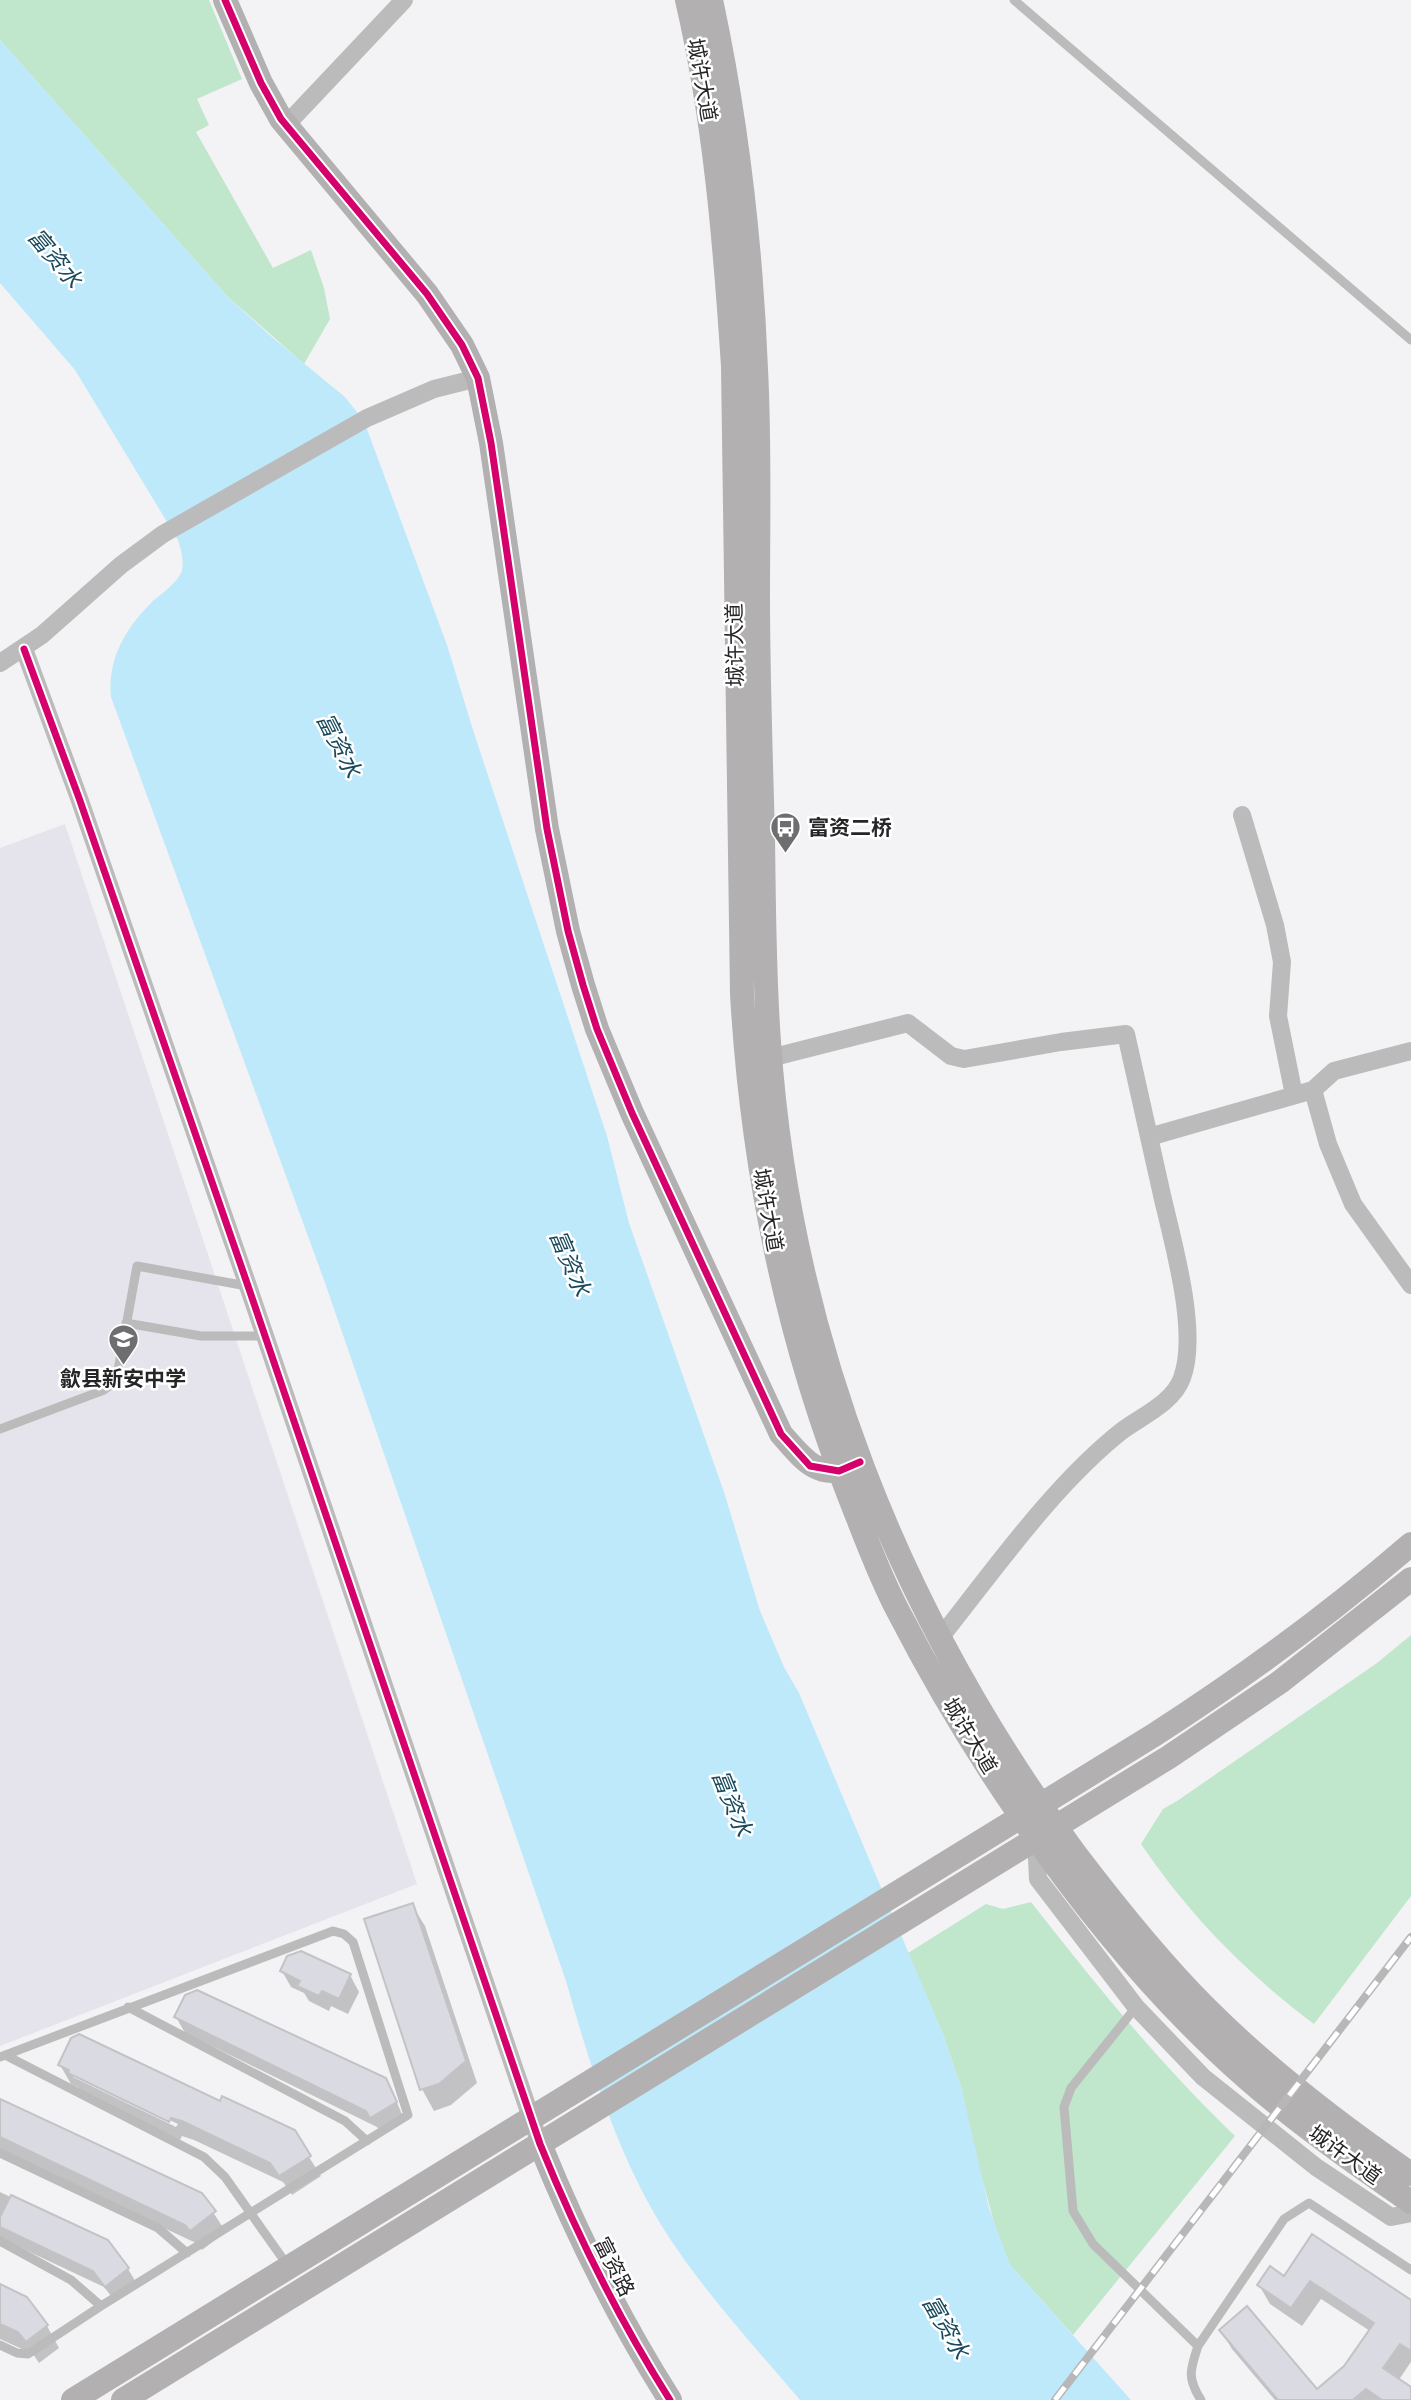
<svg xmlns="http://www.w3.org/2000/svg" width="1411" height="2400" font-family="Rubik,'Noto Sans SC',sans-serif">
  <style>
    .built { fill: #e5e4ec }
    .green { fill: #c0e6cb }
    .water { fill: #bee9fb }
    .shadow { fill: #0003; fill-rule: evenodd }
    .building { fill: #dadae2; stroke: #c3c3c5; stroke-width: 2 }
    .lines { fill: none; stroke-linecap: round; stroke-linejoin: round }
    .lane { stroke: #bcbbbb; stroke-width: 9 }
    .street { stroke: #bcbbbb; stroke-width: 18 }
    .secondary { stroke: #b2b0b1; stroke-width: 24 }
    .rail-casing { stroke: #b7b7b8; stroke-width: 8 }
    .rail { stroke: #fff; stroke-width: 5; stroke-dasharray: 16; stroke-linecap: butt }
    .cycleway-casing { stroke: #fff; stroke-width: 11 }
    .cycleway { stroke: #d6006c; stroke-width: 7 }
    .labels { text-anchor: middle; stroke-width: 5; stroke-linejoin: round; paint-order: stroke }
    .street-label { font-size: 21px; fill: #262527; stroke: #fff }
    .poi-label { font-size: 21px; font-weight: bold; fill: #262527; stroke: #fff; text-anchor: start }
    .water-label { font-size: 23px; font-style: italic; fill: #194a5c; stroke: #fff }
  </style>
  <rect width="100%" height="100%" fill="#f3f3f5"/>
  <!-- built -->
  <path class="built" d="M 65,824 L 417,1884 L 0,2046 L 0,848 Z"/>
  <!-- green -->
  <path class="green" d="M 0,0 L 209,0 L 242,79 L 197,99 L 209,125 L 196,132 L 273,268 L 311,250 L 324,288 L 330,319 L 304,364 L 227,296 L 0,40 Z
    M 1411,1635 L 1411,1896 L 1314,2024 C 1246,1973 1189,1915 1141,1844 L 1163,1809 L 1177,1801 L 1377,1663 Z
    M 1031,1902 C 1095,1984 1160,2064 1235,2136 L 1073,2335 L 1010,2265 L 998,2237 L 974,2149 L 962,2090 L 942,2032 L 908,1953 L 986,1904 L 1003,1909 Z"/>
  <!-- water -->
  <path class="water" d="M 0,40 L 227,296 L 273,338 L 345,397 L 364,421 L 447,645 L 474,733 L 607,1136 L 629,1223 L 724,1492 L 760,1611 L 784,1667 L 799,1693 L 942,2032 L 962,2090 L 989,2208 L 1010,2265 L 1131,2400 L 800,2400 C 744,2334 678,2264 640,2187 C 607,2121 586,2051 566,1981 L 324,1280 L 111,697 C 107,658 127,626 154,600 C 163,593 176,583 181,573 C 185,563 181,550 178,540 L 75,370 L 0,283 Z"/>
  <!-- shadow -->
  <path class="shadow" d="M 412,1905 L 425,1926 L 477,2083 L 451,2105 L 434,2111 L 422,2089 Z
    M 282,1971 L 350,1975 L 359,1992 L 348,2014 L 331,2006 L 329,2011 L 309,2001 L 304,1993 L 291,1987 Z
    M 176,2017 L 394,2096 L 404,2119 L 381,2133 L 377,2127 L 185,2033 Z
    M 60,2065 L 221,2103 L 293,2132 L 321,2176 L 292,2195 L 283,2182 L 194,2140 L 182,2136 L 180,2140 L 81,2092 L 78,2087 L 71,2084 ZM 73,2073 L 178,2124 L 176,2127 L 73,2077 Z
    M 0,2101 L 201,2194 L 226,2232 L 202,2250 L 198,2244 L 0,2151 Z
    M 0,2192 L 106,2242 L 128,2269 L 137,2284 L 115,2301 L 104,2287 L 0,2238 Z
    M 1312,2237 L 1411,2302 L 1411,2362 L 1398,2381 L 1411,2389 L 1411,2400 L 1275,2400 L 1232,2349 L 1221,2331 L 1317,2391 L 1345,2367 L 1370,2331 L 1321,2299 L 1302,2326 L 1270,2304 L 1259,2285 L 1285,2278 Z
    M 0,2286 L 25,2298 L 47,2326 L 59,2348 L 39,2363 L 33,2354 L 0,2339 Z"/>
  <!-- building -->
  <path class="building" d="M 413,1903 L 466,2061 L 439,2084 L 420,2090 L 364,1919 Z
    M 301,1951 L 351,1974 L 339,1999 L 322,1991 L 319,1996 L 297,1986 L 300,1981 L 280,1971 L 287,1956 Z
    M 197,1990 L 386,2078 L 397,2102 L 370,2118 L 366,2111 L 174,2017 L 185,1995 Z
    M 79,2034 L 220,2101 L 222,2096 L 295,2130 L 311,2156 L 279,2176 L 270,2163 L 182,2121 L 171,2118 L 169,2122 L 68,2073 L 69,2070 L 58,2065 L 71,2038 Z
    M 0,2099 L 202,2193 L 216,2211 L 190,2231 L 185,2225 L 0,2137 Z
    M 11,2195 L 108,2240 L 129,2268 L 105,2287 L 93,2271 L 0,2227 L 0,2217 Z
    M 1312,2234 L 1411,2300 L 1411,2351 L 1400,2344 L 1383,2368 L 1411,2387 L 1411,2400 L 1382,2400 L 1366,2389 L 1353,2400 L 1278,2400 L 1219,2330 L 1247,2306 L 1317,2389 L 1344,2366 L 1374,2323 L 1310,2281 L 1291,2308 L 1257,2285 L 1270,2266 L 1284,2276 Z
    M 0,2284 L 27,2297 L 48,2325 L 26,2342 L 18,2332 L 0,2324 Z"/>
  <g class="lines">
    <!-- lane -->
    <path class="lane" d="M 1014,0 L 1411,340
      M 126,1323 L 201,1336 L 265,1336
      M 0,1429 L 104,1390 L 116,1381 L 137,1266 L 247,1286
      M 128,2007 L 345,2121 L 367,2141
      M 1136,2007 L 1071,2088 L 1064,2107 L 1073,2211 L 1093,2244 L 1198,2346
      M 5,2055 L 204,2157 L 225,2177 L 288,2266
      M 0,2057 L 333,1931 L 344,1934 L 353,1942 L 408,2115 L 101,2306 L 28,2354 L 17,2353 L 0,2345
      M 0,2153 L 158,2228 L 187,2253
      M 0,2241 L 71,2280 L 101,2306
      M 1201,2400 C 1187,2378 1190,2370 1198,2346 L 1284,2219 L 1309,2203 L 1411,2270"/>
    <!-- street -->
    <path class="street" d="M 286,125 L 404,0
      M 24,649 L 79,798 L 248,1286 L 540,2144
      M 0,663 L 42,635 L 121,565 L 163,534 L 367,418 L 434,389 L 478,378
      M 1242,815 L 1275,925 L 1282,962 L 1278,1016 L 1294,1095
      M 770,1058 L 908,1023 L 951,1056 L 964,1059 L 1061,1042 L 1126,1034 C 1138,1088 1150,1141 1162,1195 C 1173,1243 1199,1332 1182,1378 C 1173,1403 1142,1416 1123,1430 C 1055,1483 994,1570 940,1638
      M 1313,1090 L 1328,1144 L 1353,1204 L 1411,1285
      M 1149,1137 L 1313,1090 L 1334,1071 L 1411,1051
      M 1036,1839 L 1038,1879 L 1136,2007 L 1203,2077 L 1316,2167 L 1391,2217 L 1411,2213"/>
    <!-- secondary -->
    <path class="secondary" d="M 225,0 L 261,83 L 281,119 L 427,294 L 462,345 L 478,378 L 491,443 L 547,829 L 568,931 L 583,985 L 597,1029 L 632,1113 L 781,1434 C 801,1456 817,1481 850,1467
      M 687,0 C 715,120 725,244 733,366 L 742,994 C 752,1168 786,1336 850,1498 C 865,1536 879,1575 898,1611 C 934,1681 975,1750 1020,1815 C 1078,1900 1143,1981 1218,2052 C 1277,2108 1344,2156 1411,2202
      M 711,0 C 737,121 751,245 756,369 C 760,446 758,521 758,598 C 758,678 761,758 763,838 C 764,906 764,974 769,1042 C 789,1338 899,1614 1074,1852 C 1115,1906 1158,1960 1206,2008 C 1268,2070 1338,2124 1411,2174
      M 540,2144 C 576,2233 618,2318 670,2400
      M 73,2400 L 1154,1735 C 1244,1677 1330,1614 1411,1544
      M 123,2400 L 1169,1757 L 1280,1682 L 1411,1579"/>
    <defs>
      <path id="rail" d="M 1055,2400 L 1411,1937"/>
    </defs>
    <!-- rail casing -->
    <use href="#rail" class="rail-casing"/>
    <!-- rail -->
    <use href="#rail" class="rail"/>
    <defs>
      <path id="cycleway" d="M 225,0 L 261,83 L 281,119 L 427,294 L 462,345 L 478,378 L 491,443 L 547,829 L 568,931 L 583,985 L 597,1029 L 632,1113 L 781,1434 L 810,1466 L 839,1471 L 860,1462
        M 24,649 L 79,798 L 248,1286 L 540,2144 C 576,2233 618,2318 670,2400"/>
    </defs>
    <!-- cycleway casing -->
    <use href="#cycleway" class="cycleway-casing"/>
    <!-- cycleway -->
    <use href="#cycleway" class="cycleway"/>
  </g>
  <!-- icons -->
  <defs>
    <symbol id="bus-pin" viewBox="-11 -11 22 30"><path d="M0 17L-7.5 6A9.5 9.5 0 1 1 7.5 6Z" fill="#6e6d6f" stroke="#fff"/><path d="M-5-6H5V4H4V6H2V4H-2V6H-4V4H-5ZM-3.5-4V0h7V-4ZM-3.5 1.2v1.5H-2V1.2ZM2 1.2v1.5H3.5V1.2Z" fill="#fff"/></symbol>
    <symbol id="school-pin" viewBox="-11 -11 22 30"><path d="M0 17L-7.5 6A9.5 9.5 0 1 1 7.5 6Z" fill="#6e6d6f" stroke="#fff"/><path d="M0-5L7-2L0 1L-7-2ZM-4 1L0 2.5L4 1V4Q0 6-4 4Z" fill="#fff"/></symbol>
  </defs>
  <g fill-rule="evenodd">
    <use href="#bus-pin" x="768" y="810" width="35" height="47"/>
    <use href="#school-pin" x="106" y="1322" width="35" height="47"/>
  </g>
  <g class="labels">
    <!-- street labels -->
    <g class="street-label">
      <text transform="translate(702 80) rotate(80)" y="7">城许大道</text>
      <text transform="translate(735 645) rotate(-91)" y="7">城许大道</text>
      <text transform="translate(768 1210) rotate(80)" y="7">城许大道</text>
      <text transform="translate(970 1736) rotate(59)" y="7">城许大道</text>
      <text transform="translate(1345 2155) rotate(36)" y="7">城许大道</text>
      <text transform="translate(614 2267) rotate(63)" y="7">富资路</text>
    </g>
    <!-- poi labels -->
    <g class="poi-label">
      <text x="808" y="835">富资二桥</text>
      <text x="123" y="1386" text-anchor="middle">歙县新安中学</text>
    </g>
    <!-- water labels -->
    <g class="water-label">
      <text transform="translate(55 258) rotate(50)" y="8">富资水</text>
      <text transform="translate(339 745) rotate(63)" y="8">富资水</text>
      <text transform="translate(570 1263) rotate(67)" y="8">富资水</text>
      <text transform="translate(732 1803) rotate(68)" y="8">富资水</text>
      <text transform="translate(946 2327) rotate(60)" y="8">富资水</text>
    </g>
  </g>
</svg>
